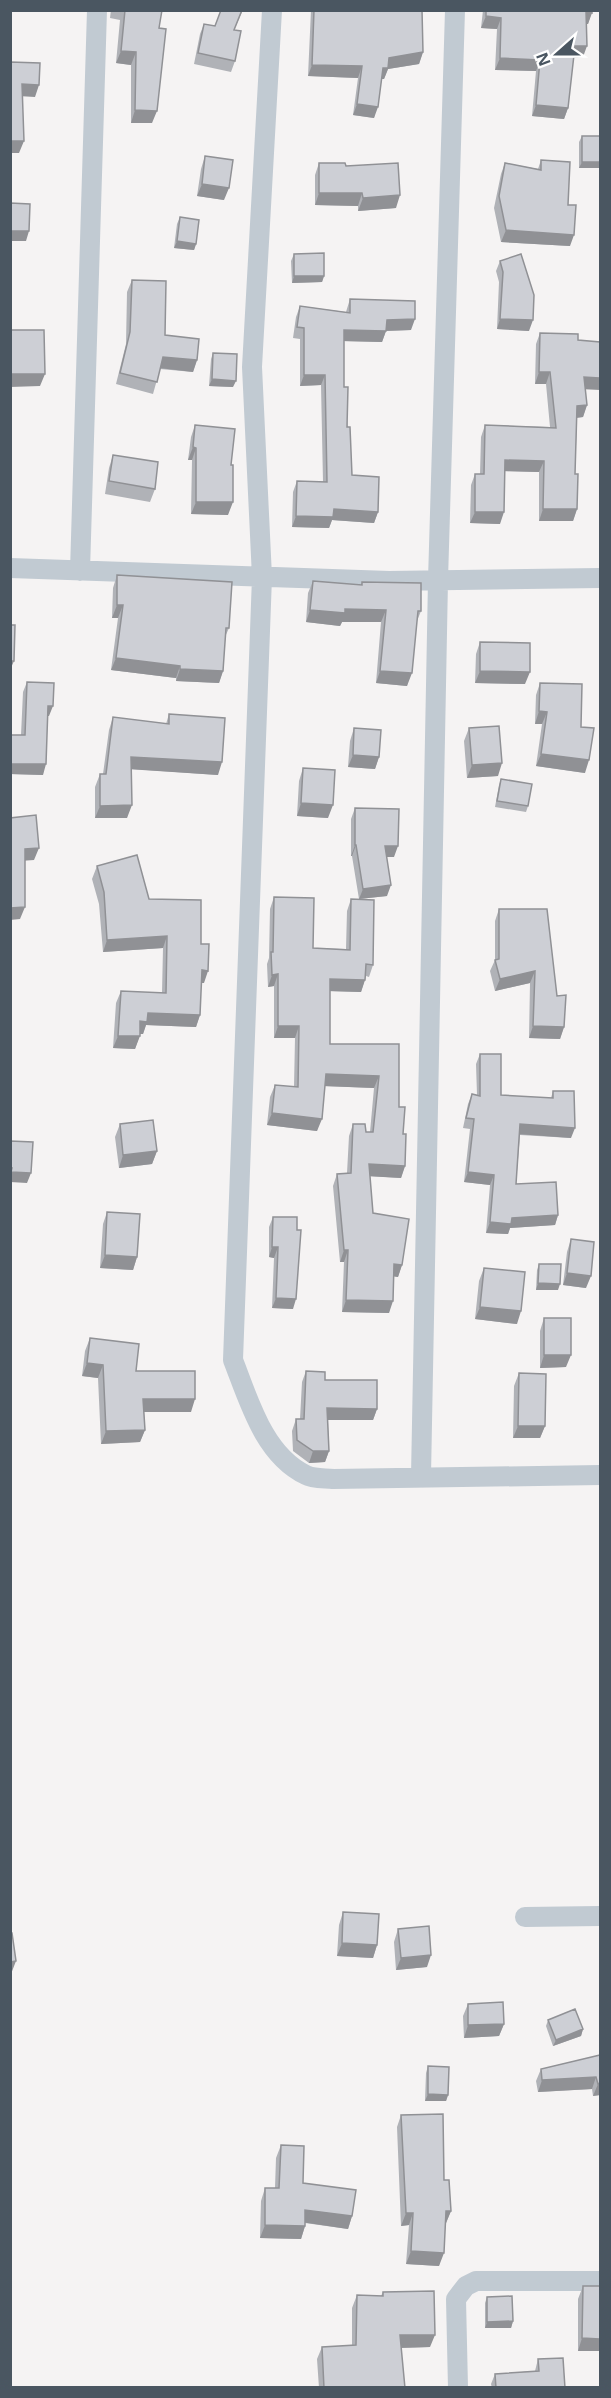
<svg xmlns="http://www.w3.org/2000/svg" width="611" height="2398" font-family="'Noto Sans',sans-serif">
  <style>
    .lines { fill: none; stroke-linecap: round; stroke-linejoin: round }
    .minor { stroke: #c1cad2; stroke-width: 20 }
    .wall { fill: #b0b2b7 }
    .shaded-wall { fill: #909195 }
    .building { fill: #cdcfd5; stroke: #909195; stroke-width: 1.5 }
  </style>
  <rect width="100%" height="100%" fill="#f5f3f3"/>
  <g class="lines">
    <!-- minor -->
    <path class="minor" d="M 272,10 L 252,367 L 262,577 L 233,1360 C 249,1401 264,1455 306,1475 C 313,1479 325,1478 333,1479 L 600,1475
      M 10,568 L 389,581 L 600,578
      M 80,571 L 97,10
      M 421,1476 L 438,580 L 455,10
      M 525,1917 L 600,1916
      M 458,2388 L 456,2299 L 466,2286 L 476,2281 L 600,2281"/>
  </g>
  <!-- wall -->
  <path class="wall" d="M 111,10 L 162,10 L 159,28 L 152,123 L 131,123 L 131,65 L 116,63 L 120,20 L 110,18 Z
    M 243,10 L 234,30 L 235,61 L 231,72 L 194,64 L 200,34 L 204,24 L 215,26 Z
    M 311,10 L 422,10 L 423,52 L 419,64 L 388,69 L 384,79 L 382,79 L 374,118 L 353,115 L 358,78 L 308,76 Z
    M 483,10 L 592,10 L 588,24 L 586,24 L 583,57 L 573,58 L 568,108 L 564,119 L 532,116 L 536,71 L 495,70 L 497,29 L 481,28 Z
    M 582,136 L 600,136 L 600,168 L 579,168 L 579,142 Z
    M 205,156 L 224,200 L 197,196 L 201,169 Z
    M 541,160 L 568,205 L 570,246 L 501,242 L 494,208 L 501,174 L 505,163 L 538,169 Z
    M 319,163 L 346,166 L 396,208 L 358,211 L 358,206 L 315,205 L 315,175 Z
    M 180,217 L 196,244 L 194,250 L 174,248 L 177,224 Z
    M 294,254 L 324,276 L 322,282 L 292,283 L 291,261 Z
    M 500,261 L 529,331 L 497,329 L 499,282 L 496,271 Z
    M 132,280 L 165,335 L 197,360 L 193,372 L 160,369 L 153,394 L 116,384 L 126,344 L 127,292 Z
    M 350,299 L 411,330 L 386,331 L 382,342 L 344,341 L 344,387 L 352,475 L 378,512 L 374,523 L 332,520 L 329,528 L 292,527 L 293,492 L 297,481 L 323,482 L 321,385 L 300,386 L 300,339 L 293,338 L 296,317 L 300,306 L 346,312 Z
    M 540,333 L 578,340 L 587,405 L 583,417 L 577,418 L 575,474 L 577,509 L 573,521 L 539,521 L 539,472 L 504,471 L 500,524 L 470,523 L 471,485 L 475,474 L 480,474 L 481,437 L 485,425 L 550,427 L 546,384 L 535,384 L 536,344 Z
    M 213,353 L 233,387 L 209,386 L 211,359 Z
    M 195,425 L 231,465 L 228,515 L 191,514 L 192,460 L 188,460 L 191,437 Z
    M 113,455 L 155,489 L 150,502 L 105,494 L 109,468 Z
    M 117,575 L 229,628 L 225,637 L 223,671 L 219,683 L 176,681 L 176,678 L 111,670 L 118,618 L 112,618 L 113,588 Z
    M 313,581 L 361,585 L 362,582 L 421,611 L 417,621 L 407,686 L 376,683 L 381,622 L 342,622 L 340,626 L 306,622 L 308,593 Z
    M 480,642 L 525,684 L 475,683 L 476,654 Z
    M 27,682 L 49,716 L 47,716 L 43,775 L 10,774 L 10,735 L 21,735 L 23,692 Z
    M 540,683 L 581,727 L 585,773 L 536,766 L 542,724 L 535,724 L 536,695 Z
    M 169,714 L 218,775 L 132,769 L 127,818 L 95,818 L 95,787 L 100,774 L 103,774 L 109,730 L 113,717 L 166,724 Z
    M 354,728 L 379,757 L 375,769 L 348,767 L 350,741 Z
    M 469,728 L 498,776 L 467,778 L 464,741 Z
    M 303,768 L 328,818 L 297,816 L 299,781 Z
    M 501,779 L 528,806 L 526,812 L 495,807 L 499,785 Z
    M 355,808 L 394,857 L 387,857 L 387,896 L 359,899 L 352,856 L 351,856 L 351,819 Z
    M 97,866 L 149,899 L 201,944 L 204,983 L 201,983 L 200,1015 L 196,1027 L 146,1025 L 143,1034 L 140,1034 L 135,1049 L 113,1048 L 116,1003 L 121,991 L 162,993 L 163,948 L 103,952 L 99,904 L 92,879 Z
    M 274,897 L 313,948 L 346,949 L 347,911 L 351,899 L 373,965 L 369,977 L 366,976 L 361,992 L 330,991 L 330,1044 L 399,1044 L 399,1107 L 403,1134 L 405,1166 L 401,1178 L 370,1176 L 373,1213 L 402,1265 L 398,1277 L 394,1276 L 389,1313 L 342,1312 L 344,1262 L 340,1262 L 333,1186 L 337,1174 L 347,1173 L 349,1136 L 353,1124 L 366,1132 L 370,1132 L 374,1088 L 325,1086 L 317,1131 L 267,1125 L 270,1097 L 275,1085 L 294,1087 L 295,1038 L 274,1038 L 274,986 L 268,987 L 267,964 L 269,958 L 270,909 Z
    M 499,909 L 557,996 L 564,1027 L 560,1039 L 529,1038 L 530,983 L 495,991 L 490,971 L 495,960 L 495,921 Z
    M 480,1054 L 501,1095 L 551,1098 L 553,1091 L 571,1138 L 520,1135 L 516,1184 L 558,1215 L 555,1225 L 510,1228 L 508,1234 L 486,1233 L 490,1185 L 464,1182 L 470,1129 L 463,1128 L 468,1104 L 472,1094 L 477,1095 L 476,1064 Z
    M 120,1124 L 157,1151 L 152,1164 L 119,1168 L 115,1137 Z
    M 107,1212 L 137,1257 L 133,1270 L 100,1268 L 103,1224 Z
    M 273,1217 L 293,1309 L 272,1308 L 274,1258 L 269,1257 L 269,1227 Z
    M 571,1239 L 586,1288 L 563,1285 L 567,1252 Z
    M 539,1264 L 558,1290 L 536,1290 L 537,1270 Z
    M 484,1268 L 517,1324 L 475,1319 L 479,1281 Z
    M 544,1318 L 566,1367 L 540,1368 L 540,1331 Z
    M 90,1338 L 136,1371 L 191,1412 L 144,1412 L 145,1430 L 140,1442 L 101,1444 L 98,1378 L 82,1376 L 85,1351 Z
    M 306,1371 L 325,1380 L 377,1409 L 373,1420 L 328,1420 L 329,1451 L 325,1462 L 309,1463 L 293,1451 L 292,1431 L 296,1419 L 300,1419 L 302,1382 Z
    M 519,1373 L 545,1426 L 540,1438 L 513,1438 L 514,1386 Z
    M 343,1912 L 377,1945 L 373,1958 L 337,1956 L 339,1925 Z
    M 398,1929 L 427,1967 L 396,1970 L 394,1942 Z
    M 468,2004 L 504,2024 L 499,2036 L 464,2038 L 463,2016 Z
    M 548,2020 L 583,2029 L 581,2036 L 553,2046 L 546,2026 Z
    M 600,2055 L 600,2095 L 593,2096 L 592,2089 L 538,2092 L 536,2081 L 541,2069 Z
    M 428,2066 L 448,2095 L 446,2101 L 425,2101 L 426,2073 Z
    M 401,2115 L 444,2180 L 451,2211 L 446,2223 L 439,2266 L 406,2264 L 409,2225 L 401,2226 L 397,2127 Z
    M 281,2145 L 303,2183 L 352,2216 L 348,2229 L 305,2223 L 305,2226 L 301,2239 L 260,2238 L 261,2201 L 265,2188 L 275,2188 L 276,2158 Z
    M 583,2286 L 600,2286 L 600,2351 L 578,2351 L 578,2299 Z
    M 383,2292 L 430,2347 L 401,2348 L 405,2388 L 319,2388 L 317,2359 L 322,2347 L 352,2346 L 352,2308 L 357,2295 L 381,2296 Z
    M 487,2297 L 513,2321 L 511,2328 L 485,2328 L 485,2303 Z
    M 538,2359 L 565,2388 L 492,2388 L 491,2384 L 495,2374 L 535,2371 Z"/>
  <!-- shaded-wall -->
  <path class="shaded-wall" d="M 586,12 L 592,13 L 588,24 L 582,24 Z
    M 486,16 L 501,18 L 497,29 L 481,28 Z
    M 575,46 L 587,46 L 583,57 L 570,58 Z
    M 121,51 L 136,52 L 131,65 L 116,63 Z
    M 423,52 L 419,64 L 388,69 L 384,79 L 379,79 L 383,68 L 389,58 Z
    M 500,58 L 540,60 L 536,71 L 495,70 Z
    M 312,65 L 362,66 L 358,78 L 308,76 Z
    M 22,84 L 39,85 L 35,97 L 18,96 Z
    M 357,104 L 378,107 L 374,118 L 353,115 Z
    M 536,105 L 568,108 L 564,119 L 532,116 Z
    M 135,110 L 157,111 L 152,123 L 131,123 Z
    M 10,141 L 24,141 L 19,153 L 10,153 Z
    M 582,162 L 600,162 L 600,168 L 579,168 Z
    M 202,184 L 229,188 L 224,200 L 197,196 Z
    M 319,193 L 362,193 L 358,206 L 315,205 Z
    M 400,195 L 396,208 L 358,211 L 363,198 Z
    M 506,230 L 574,235 L 570,246 L 501,242 Z
    M 10,231 L 29,231 L 26,241 L 10,241 Z
    M 177,241 L 196,244 L 194,250 L 174,248 Z
    M 294,276 L 324,276 L 322,282 L 292,283 Z
    M 415,319 L 411,330 L 383,331 L 387,320 Z
    M 500,319 L 533,320 L 529,331 L 497,329 Z
    M 344,330 L 386,331 L 382,342 L 340,341 Z
    M 163,357 L 197,360 L 193,372 L 159,368 Z
    M 539,372 L 550,372 L 546,384 L 535,384 Z
    M 10,374 L 45,374 L 40,386 L 10,387 Z
    M 304,375 L 325,375 L 321,385 L 300,386 Z
    M 584,377 L 600,378 L 600,390 L 580,389 Z
    M 212,379 L 236,381 L 233,387 L 209,386 Z
    M 587,405 L 583,417 L 573,418 L 577,406 Z
    M 193,447 L 196,448 L 192,460 L 188,460 Z
    M 505,460 L 544,461 L 539,472 L 500,471 Z
    M 196,502 L 233,502 L 228,515 L 191,514 Z
    M 334,509 L 378,512 L 374,523 L 332,520 L 329,528 L 292,527 L 296,516 Z
    M 543,509 L 577,509 L 573,521 L 539,521 Z
    M 475,512 L 504,512 L 500,524 L 470,523 Z
    M 117,605 L 123,605 L 118,618 L 112,618 Z
    M 345,609 L 386,610 L 381,622 L 342,622 L 340,626 L 306,622 L 310,610 Z
    M 116,658 L 180,666 L 176,678 L 111,670 Z
    M 10,661 L 14,661 L 10,670 Z
    M 180,669 L 223,671 L 219,683 L 176,681 Z
    M 380,671 L 412,673 L 407,686 L 376,683 Z
    M 480,671 L 530,672 L 525,684 L 475,683 Z
    M 48,706 L 53,706 L 49,716 L 44,716 Z
    M 539,711 L 547,712 L 542,724 L 535,724 Z
    M 541,754 L 589,760 L 585,773 L 536,766 Z
    M 353,755 L 379,757 L 375,769 L 348,767 Z
    M 131,757 L 222,762 L 218,775 L 127,769 Z
    M 502,763 L 498,776 L 467,778 L 472,765 Z
    M 10,764 L 46,764 L 43,775 L 10,774 Z
    M 301,803 L 333,805 L 328,818 L 297,816 Z
    M 132,805 L 127,818 L 95,818 L 100,806 Z
    M 355,845 L 356,845 L 352,856 L 351,856 Z
    M 385,846 L 398,846 L 394,857 L 382,857 Z
    M 39,848 L 34,860 L 20,861 L 25,849 Z
    M 391,885 L 387,896 L 359,899 L 363,889 Z
    M 25,907 L 20,919 L 10,920 L 10,908 Z
    M 167,936 L 163,948 L 103,952 L 107,940 Z
    M 202,970 L 208,971 L 204,983 L 197,983 Z
    M 535,971 L 530,983 L 495,991 L 500,979 Z
    M 278,974 L 274,986 L 268,987 L 272,975 Z
    M 330,979 L 365,980 L 361,992 L 326,991 Z
    M 148,1013 L 200,1015 L 196,1027 L 146,1025 L 143,1034 L 136,1034 L 140,1021 Z
    M 278,1026 L 299,1026 L 295,1038 L 274,1038 Z
    M 533,1026 L 564,1027 L 560,1039 L 529,1038 Z
    M 118,1036 L 140,1036 L 135,1049 L 113,1048 Z
    M 326,1074 L 379,1076 L 374,1088 L 322,1086 Z
    M 272,1113 L 322,1119 L 317,1131 L 267,1125 Z
    M 520,1124 L 575,1128 L 571,1138 L 517,1134 Z
    M 157,1151 L 152,1164 L 119,1168 L 123,1155 Z
    M 369,1164 L 405,1166 L 401,1178 L 365,1176 Z
    M 11,1172 L 31,1173 L 27,1183 L 10,1182 Z
    M 468,1172 L 494,1175 L 490,1185 L 464,1182 Z
    M 558,1215 L 555,1225 L 510,1228 L 508,1234 L 486,1233 L 490,1222 L 512,1218 Z
    M 272,1247 L 278,1247 L 274,1258 L 269,1257 Z
    M 344,1250 L 348,1250 L 344,1262 L 340,1262 Z
    M 105,1255 L 137,1257 L 133,1270 L 100,1268 Z
    M 394,1264 L 402,1265 L 398,1277 L 390,1276 Z
    M 567,1273 L 591,1276 L 586,1288 L 563,1285 Z
    M 538,1283 L 560,1284 L 558,1290 L 536,1290 Z
    M 276,1298 L 296,1299 L 293,1309 L 272,1308 Z
    M 346,1300 L 393,1301 L 389,1313 L 342,1312 Z
    M 480,1307 L 521,1311 L 517,1324 L 475,1319 Z
    M 544,1355 L 571,1355 L 566,1367 L 540,1368 Z
    M 87,1363 L 103,1365 L 98,1378 L 82,1376 Z
    M 143,1399 L 195,1399 L 191,1412 L 139,1412 Z
    M 327,1408 L 377,1409 L 373,1420 L 323,1420 Z
    M 518,1426 L 545,1426 L 540,1438 L 513,1438 Z
    M 145,1430 L 140,1442 L 101,1444 L 106,1431 Z
    M 313,1451 L 329,1451 L 325,1462 L 309,1463 Z
    M 342,1943 L 377,1945 L 373,1958 L 337,1956 Z
    M 431,1955 L 427,1967 L 396,1970 L 401,1958 Z
    M 16,1961 L 11,1974 L 10,1974 L 10,1962 Z
    M 504,2024 L 499,2036 L 464,2038 L 468,2025 Z
    M 583,2029 L 581,2036 L 553,2046 L 556,2040 Z
    M 596,2077 L 592,2089 L 538,2092 L 542,2080 Z
    M 600,2083 L 600,2095 L 593,2096 L 598,2084 Z
    M 428,2094 L 448,2095 L 446,2101 L 425,2101 Z
    M 305,2210 L 352,2216 L 348,2229 L 301,2222 Z
    M 446,2211 L 451,2211 L 446,2223 Z
    M 406,2213 L 413,2213 L 409,2225 L 401,2226 Z
    M 265,2225 L 305,2226 L 301,2239 L 260,2238 Z
    M 411,2251 L 444,2253 L 439,2266 L 406,2264 Z
    M 513,2321 L 511,2328 L 485,2328 L 487,2322 Z
    M 400,2335 L 435,2335 L 430,2347 L 396,2348 Z
    M 582,2338 L 600,2339 L 600,2351 L 578,2351 Z"/>
  <!-- building -->
  <path class="building" d="M 125,10 L 162,10 L 159,28 L 166,29 L 157,111 L 135,110 L 136,52 L 121,51 Z
    M 221,10 L 242,10 L 234,30 L 241,31 L 235,61 L 198,53 L 204,24 L 215,26 Z
    M 314,10 L 422,10 L 423,52 L 389,58 L 388,68 L 383,68 L 378,107 L 357,104 L 362,66 L 312,65 Z
    M 486,10 L 592,10 L 592,13 L 586,12 L 587,46 L 575,46 L 568,108 L 536,105 L 540,60 L 500,58 L 501,18 L 486,16 Z
    M 10,62 L 40,63 L 39,85 L 22,84 L 24,141 L 10,141 Z
    M 582,136 L 600,136 L 600,162 L 582,162 Z
    M 205,156 L 233,160 L 229,188 L 202,184 Z
    M 541,160 L 570,162 L 568,205 L 576,205 L 574,235 L 506,230 L 499,196 L 505,163 L 541,170 Z
    M 319,163 L 345,163 L 346,166 L 398,163 L 400,195 L 363,198 L 362,193 L 319,193 Z
    M 10,203 L 30,204 L 29,231 L 10,231 Z
    M 180,217 L 199,220 L 196,244 L 177,241 Z
    M 324,253 L 324,276 L 294,276 L 294,254 Z
    M 521,254 L 534,295 L 533,320 L 500,319 L 503,272 L 500,261 Z
    M 132,280 L 166,281 L 165,335 L 199,339 L 197,360 L 163,357 L 157,382 L 120,373 L 130,332 Z
    M 350,299 L 415,301 L 415,319 L 387,320 L 386,331 L 344,330 L 344,387 L 348,387 L 347,427 L 350,427 L 352,475 L 379,477 L 378,512 L 334,509 L 333,517 L 296,516 L 297,481 L 327,482 L 325,375 L 304,375 L 304,328 L 297,327 L 300,306 L 350,313 Z
    M 10,330 L 44,330 L 45,374 L 10,374 Z
    M 540,333 L 578,334 L 578,340 L 600,342 L 600,378 L 584,377 L 587,405 L 577,406 L 575,474 L 578,474 L 577,509 L 543,509 L 544,461 L 505,460 L 504,512 L 475,512 L 475,474 L 484,474 L 485,425 L 556,428 L 550,372 L 539,372 Z
    M 213,353 L 237,354 L 236,381 L 212,379 Z
    M 195,425 L 235,429 L 231,465 L 233,465 L 233,502 L 196,502 L 196,448 L 193,447 Z
    M 113,455 L 158,462 L 155,489 L 109,481 Z
    M 117,575 L 232,582 L 229,628 L 226,628 L 223,671 L 180,669 L 180,666 L 116,658 L 123,605 L 117,605 Z
    M 313,581 L 362,585 L 362,582 L 421,583 L 421,611 L 418,611 L 412,673 L 380,671 L 386,610 L 345,609 L 345,613 L 310,610 Z
    M 10,625 L 15,625 L 14,661 L 10,661 Z
    M 480,642 L 530,643 L 530,672 L 480,671 Z
    M 27,682 L 54,683 L 53,706 L 48,706 L 46,764 L 10,764 L 10,735 L 25,735 Z
    M 540,683 L 582,684 L 581,727 L 594,728 L 589,760 L 541,754 L 547,712 L 539,711 Z
    M 169,714 L 225,718 L 222,762 L 131,757 L 132,805 L 100,806 L 100,774 L 106,774 L 113,717 L 169,724 Z
    M 499,726 L 502,763 L 472,765 L 469,728 Z
    M 354,728 L 381,730 L 379,757 L 353,755 Z
    M 303,768 L 335,770 L 333,805 L 301,803 Z
    M 501,779 L 532,784 L 528,806 L 497,801 Z
    M 355,808 L 399,809 L 398,846 L 385,846 L 391,885 L 363,889 L 356,845 L 355,845 Z
    M 36,815 L 39,848 L 25,849 L 25,907 L 10,908 L 10,818 Z
    M 137,855 L 149,899 L 201,900 L 201,944 L 209,944 L 208,971 L 202,970 L 200,1015 L 148,1013 L 147,1022 L 140,1021 L 140,1036 L 118,1036 L 121,991 L 166,993 L 167,936 L 107,940 L 104,892 L 97,866 Z
    M 274,897 L 314,898 L 313,948 L 350,950 L 351,899 L 374,900 L 373,965 L 366,964 L 365,980 L 330,979 L 330,1044 L 399,1044 L 399,1107 L 405,1107 L 403,1134 L 406,1134 L 405,1166 L 369,1164 L 373,1213 L 409,1219 L 402,1265 L 394,1264 L 393,1301 L 346,1300 L 348,1250 L 344,1250 L 337,1174 L 351,1173 L 353,1124 L 365,1124 L 366,1132 L 373,1132 L 379,1076 L 326,1074 L 322,1119 L 272,1113 L 275,1085 L 298,1087 L 299,1026 L 278,1026 L 278,974 L 272,975 L 271,952 L 273,952 Z
    M 499,909 L 547,909 L 557,996 L 566,995 L 564,1027 L 533,1026 L 535,971 L 500,979 L 495,960 L 499,959 Z
    M 480,1054 L 501,1054 L 501,1095 L 553,1098 L 553,1091 L 574,1091 L 575,1128 L 520,1124 L 516,1184 L 556,1182 L 558,1215 L 512,1218 L 511,1224 L 490,1222 L 494,1175 L 468,1172 L 474,1119 L 466,1118 L 472,1094 L 480,1096 Z
    M 153,1120 L 157,1151 L 123,1155 L 120,1124 Z
    M 10,1141 L 33,1142 L 31,1173 L 11,1172 L 12,1168 L 10,1168 Z
    M 107,1212 L 140,1214 L 137,1257 L 105,1255 Z
    M 273,1217 L 297,1217 L 297,1230 L 301,1230 L 296,1299 L 276,1298 L 278,1247 L 272,1247 Z
    M 571,1239 L 594,1242 L 591,1276 L 567,1273 Z
    M 539,1264 L 561,1264 L 560,1284 L 538,1283 Z
    M 484,1268 L 525,1272 L 521,1311 L 480,1307 Z
    M 544,1318 L 571,1318 L 571,1355 L 544,1355 Z
    M 90,1338 L 139,1344 L 136,1371 L 195,1371 L 195,1399 L 143,1399 L 145,1430 L 106,1431 L 103,1365 L 87,1363 Z
    M 306,1371 L 325,1372 L 325,1380 L 377,1380 L 377,1409 L 327,1408 L 329,1451 L 313,1451 L 297,1440 L 296,1419 L 304,1419 Z
    M 519,1373 L 546,1374 L 545,1426 L 518,1426 Z
    M 343,1912 L 379,1914 L 377,1945 L 342,1943 Z
    M 429,1926 L 431,1955 L 401,1958 L 398,1929 Z
    M 10,1933 L 12,1933 L 16,1961 L 10,1962 Z
    M 503,2002 L 504,2024 L 468,2025 L 468,2004 Z
    M 575,2009 L 583,2029 L 556,2040 L 548,2020 Z
    M 600,2055 L 600,2083 L 598,2084 L 596,2077 L 542,2080 L 541,2069 Z
    M 428,2066 L 449,2067 L 448,2095 L 428,2094 Z
    M 443,2114 L 444,2180 L 449,2180 L 451,2211 L 446,2211 L 444,2253 L 411,2251 L 413,2213 L 406,2213 L 401,2115 Z
    M 281,2145 L 304,2146 L 303,2183 L 356,2190 L 352,2216 L 305,2210 L 305,2226 L 265,2225 L 265,2188 L 279,2188 Z
    M 583,2286 L 600,2286 L 600,2339 L 582,2338 Z
    M 434,2291 L 435,2335 L 400,2335 L 405,2388 L 324,2388 L 322,2347 L 356,2345 L 357,2295 L 383,2296 L 383,2292 Z
    M 512,2296 L 513,2321 L 487,2322 L 487,2297 Z
    M 563,2358 L 565,2388 L 496,2388 L 495,2374 L 539,2371 L 538,2359 Z"/>
  <!-- border -->
  <rect width="611" height="2398" fill="none" stroke="#4a5661" stroke-width="24"/>
  <!-- north arrow -->
  <g transform="translate(557 54) rotate(249)" stroke="#ffffff" stroke-width="4.5" paint-order="stroke">
  <path d="M0-4.5L10 22L0 15L-10 22Z" fill="#4a5661"/>
  <text y="-9" font-size="16" font-weight="bold" text-anchor="middle" fill="#4a5661">N</text>
  </g>
</svg>
